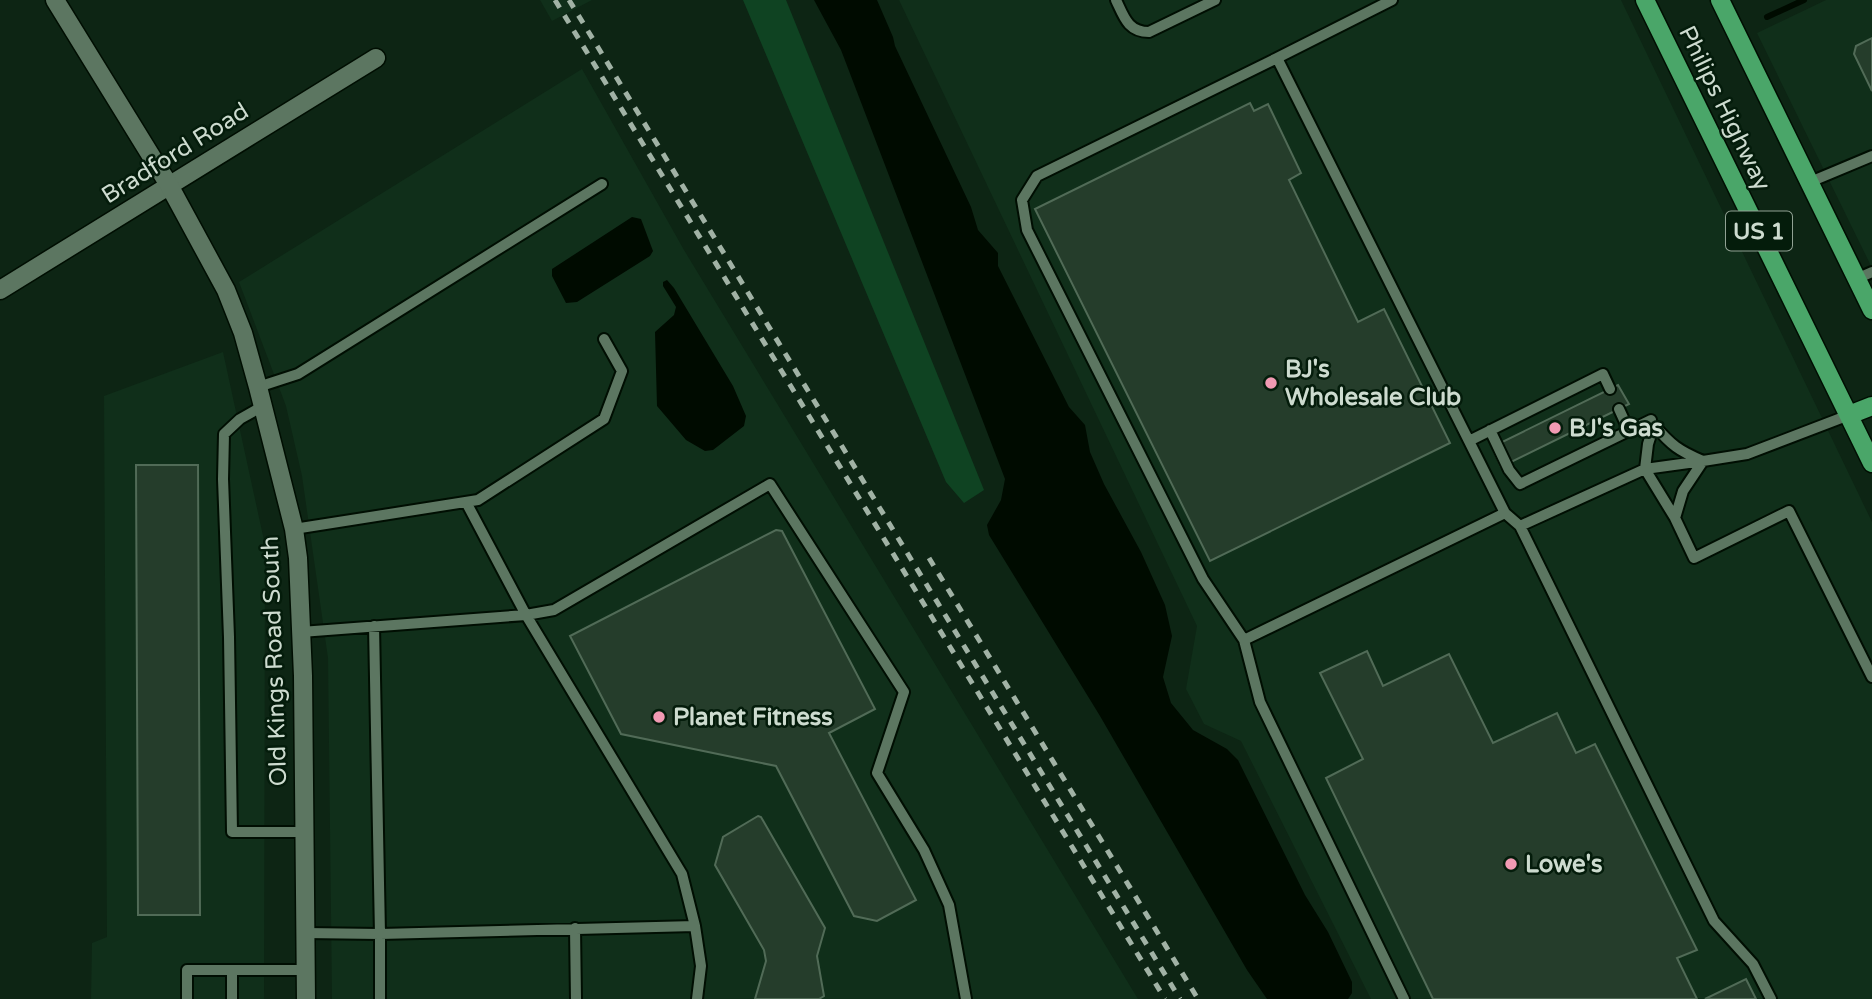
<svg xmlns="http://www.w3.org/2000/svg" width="1872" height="999" font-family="'Varela Round',sans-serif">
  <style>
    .built { fill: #102f1a }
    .green { fill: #0f4322 }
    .water { fill: #000b00 }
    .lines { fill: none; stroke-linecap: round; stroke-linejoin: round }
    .stream { stroke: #000b00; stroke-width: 6 }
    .building { fill: #253d2b; stroke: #516b57; stroke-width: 2 }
    .service-casing { stroke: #000e02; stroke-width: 14 }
    .minor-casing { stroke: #000e02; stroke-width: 21 }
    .tertiary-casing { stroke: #000e02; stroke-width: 21 }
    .primary-casing { stroke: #000e02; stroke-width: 21 }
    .service { stroke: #5c7661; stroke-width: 10 }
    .minor { stroke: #5c7661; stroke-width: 18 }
    .tertiary { stroke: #5c7661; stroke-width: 18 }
    .primary { stroke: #4aa669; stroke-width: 18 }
    .rail { stroke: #a1b2a5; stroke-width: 5; stroke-dasharray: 9 9; stroke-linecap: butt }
    .poi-dot { fill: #f19ab3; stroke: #041c0b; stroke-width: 2.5 }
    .labels { text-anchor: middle; stroke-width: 5; stroke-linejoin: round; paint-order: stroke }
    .shield { fill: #041c0b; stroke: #91a294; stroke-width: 2 }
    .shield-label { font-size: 23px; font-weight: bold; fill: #cddbcf }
    .street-label { font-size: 24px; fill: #cddbcf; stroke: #041c0b }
    .poi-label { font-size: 24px; font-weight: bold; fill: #cddbcf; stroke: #041c0b; text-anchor: start }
  </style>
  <rect width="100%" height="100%" fill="#0d2514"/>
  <!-- built -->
  <path class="built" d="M 540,0 L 592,0 L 552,21 Z
    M 899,0 L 1621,0 L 1872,522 L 1872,999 L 1371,999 L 1241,741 L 1204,724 L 1186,689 L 1197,626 Z
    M 1826,0 L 1872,0 L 1872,268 L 1757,33 Z
    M 582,69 L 684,250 L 1138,999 L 332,999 L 328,658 L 302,476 L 286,406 L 239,282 Z
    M 223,352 L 265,545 L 264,999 L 91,999 L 92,943 L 107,937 L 104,396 Z"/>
  <!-- green -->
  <path class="green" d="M 743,0 L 786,0 L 984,490 L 964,503 L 946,482 Z"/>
  <!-- water -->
  <path class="water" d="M 814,0 L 877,0 L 893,37 L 895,46 L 971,207 L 978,230 L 998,253 L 998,266 L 1069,407 L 1085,425 L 1090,452 L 1104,484 L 1141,552 L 1165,605 L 1172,636 L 1163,677 L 1171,703 L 1193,730 L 1227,749 L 1238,760 L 1305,895 L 1328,932 L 1352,982 L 1352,993 L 1348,999 L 1267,999 L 1247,970 L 1100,716 L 989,535 L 987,525 L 1001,500 L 1005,479 L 841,50 Z
    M 632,217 L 641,219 L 653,251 L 650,256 L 577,302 L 566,303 L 552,276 L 552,269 Z
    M 667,280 L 674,288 L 733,386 L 746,416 L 744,426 L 713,450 L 705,451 L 686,440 L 657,406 L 655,332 L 674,315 L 676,307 L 663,286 L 663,282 Z"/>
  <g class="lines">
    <!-- stream -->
    <path class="stream" d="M 1767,17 L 1804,0"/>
  </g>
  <!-- building -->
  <path class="building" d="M 1872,38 L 1872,91 L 1854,54 L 1856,46 Z
    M 1250,103 L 1254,111 L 1268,104 L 1301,173 L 1289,180 L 1358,322 L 1384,309 L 1450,443 L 1210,561 L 1035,209 Z
    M 1618,385 L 1629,404 L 1501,467 L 1492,447 Z
    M 136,465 L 198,465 L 200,915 L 138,915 Z
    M 776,530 L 782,531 L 875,709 L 829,733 L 916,900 L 877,921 L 854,916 L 776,766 L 621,734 L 570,636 Z
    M 1367,651 L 1383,686 L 1449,654 L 1493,743 L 1557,713 L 1576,753 L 1595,744 L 1697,950 L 1677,958 L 1697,999 L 1433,999 L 1326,778 L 1363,759 L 1320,673 Z
    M 758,816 L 761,817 L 825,928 L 817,956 L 824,996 L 819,999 L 755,999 L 766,961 L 764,950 L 715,865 L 723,837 Z
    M 1746,979 L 1756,999 L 1705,999 Z"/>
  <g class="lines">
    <defs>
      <path id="service" d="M 1116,0 C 1124,17 1128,32 1149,32 L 1215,0
        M 1392,0 L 1277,58 L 1505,513 L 1520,526 L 1645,469 L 1703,461 L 1747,454 L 1849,415
        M 1277,58 L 1037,176 L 1022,200 L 1027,230 L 1203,579 L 1244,640 L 1505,513
        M 1810,182 L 1872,156
        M 1856,279 L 1872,272
        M 258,387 L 298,374 L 602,184
        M 263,406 L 240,419 L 224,434 L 223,479 L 229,637 L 232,832 L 304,832
        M 1619,409 L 1629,431
        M 1654,425 C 1671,445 1679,451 1703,461 L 1683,491 L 1675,518 L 1645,469 L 1648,444 Z
        M 1490,430 L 1509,470 L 1520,484 L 1651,420
        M 1469,441 L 1603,374 L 1610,389
        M 1675,518 L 1694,558 L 1789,511 L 1872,677
        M 1520,526 L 1714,921 L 1753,964 L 1771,999
        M 294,529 L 478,500 L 604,419 L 622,371 L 604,339
        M 301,632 L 526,615 L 466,502
        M 1244,640 L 1260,702 L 1404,999
        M 695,926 L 701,966 L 697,999
        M 575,928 L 576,999
        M 305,933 L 380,934 L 374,626
        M 232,970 L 232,999
        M 187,999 L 187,970 L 306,970
        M 380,999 L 380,934 L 695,926 L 682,874 L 526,615 L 554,610 L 770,484 L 904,692 L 877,773 L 924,850 L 949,905 L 966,999"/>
      <path id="minor" d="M 0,290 L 376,58"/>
      <path id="tertiary" d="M 55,0 L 169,185 L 226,290 L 243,333 L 258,387 L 294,529 L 298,558 L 303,676 L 306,999"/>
      <path id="primary" d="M 1645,0 L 1872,463
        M 1720,0 L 1872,310
        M 1849,415 L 1872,406"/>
    </defs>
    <!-- service casing -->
    <use href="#service" class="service-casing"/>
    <!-- minor casing -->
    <use href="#minor" class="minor-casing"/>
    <!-- tertiary casing -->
    <use href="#tertiary" class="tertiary-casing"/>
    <!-- primary casing -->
    <use href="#primary" class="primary-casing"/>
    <!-- service -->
    <use href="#service" class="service"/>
    <!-- minor -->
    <use href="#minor" class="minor"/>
    <!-- tertiary -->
    <use href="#tertiary" class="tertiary"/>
    <!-- primary -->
    <use href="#primary" class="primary"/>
    <!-- rail -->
    <path class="rail" d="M 555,0 L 1165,999
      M 569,0 L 1180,999
      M 929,558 L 1198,999"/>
  </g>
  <!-- markers -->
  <g class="poi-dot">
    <circle cx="1271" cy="383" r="7"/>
    <circle cx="1555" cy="428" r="7"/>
    <circle cx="659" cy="717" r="7"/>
    <circle cx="1511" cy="864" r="7"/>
  </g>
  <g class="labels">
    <!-- shield labels -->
    <rect class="shield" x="1726" y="211.5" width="66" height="39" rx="5"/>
    <g class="shield-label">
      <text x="1759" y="239">US 1</text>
    </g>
    <!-- street labels -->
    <g class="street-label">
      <text transform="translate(1725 108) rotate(64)" y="8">Philips Highway</text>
      <text transform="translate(175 153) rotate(-32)" y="8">Bradford Road</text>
      <text transform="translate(274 661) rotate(-92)" y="8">Old Kings Road South</text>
    </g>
    <!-- poi labels -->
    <g class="poi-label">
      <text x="1285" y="377">BJ's<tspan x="1285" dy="28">Wholesale Club</tspan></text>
      <text x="1569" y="436">BJ's Gas</text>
      <text x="673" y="725">Planet Fitness</text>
      <text x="1525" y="872">Lowe's</text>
    </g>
  </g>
</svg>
